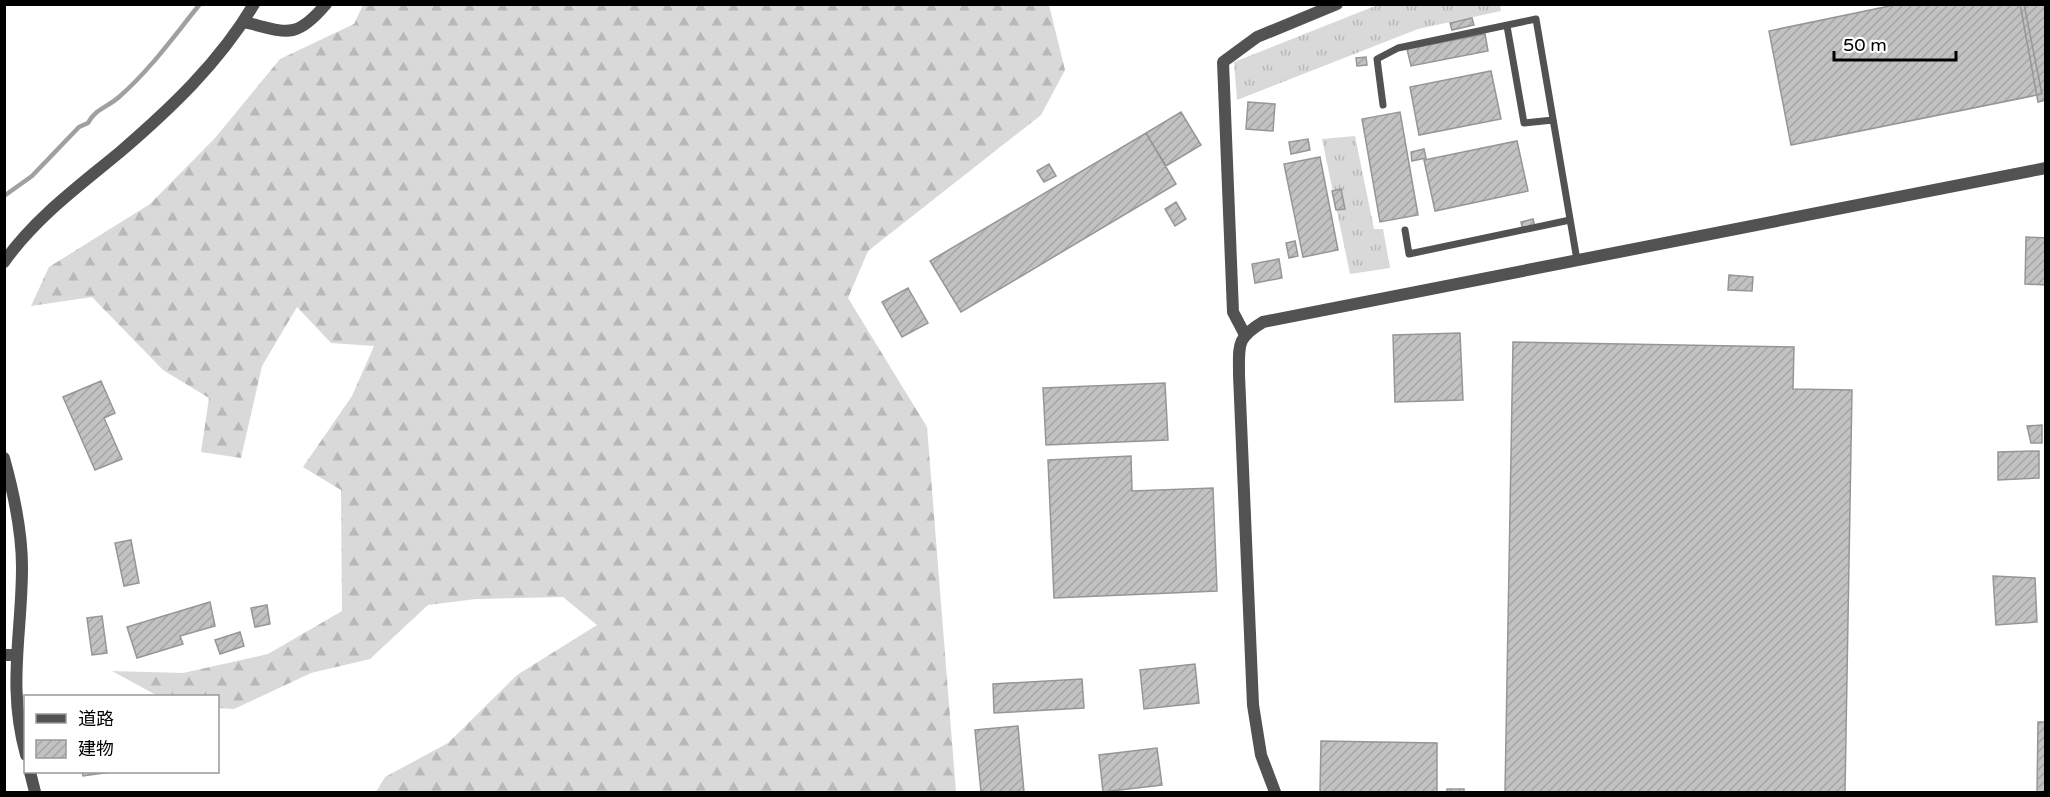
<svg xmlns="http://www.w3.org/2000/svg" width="2050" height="797" font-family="'Varela Round','Noto Sans JP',sans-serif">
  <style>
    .grass { fill: url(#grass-tufts) }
    .forest { fill: url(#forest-firs) }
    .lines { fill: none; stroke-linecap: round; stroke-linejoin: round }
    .stream { stroke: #a0a0a0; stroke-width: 4.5 }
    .building { fill: url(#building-hatch); stroke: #969696; stroke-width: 1.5 }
    .service { stroke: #525252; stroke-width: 7 }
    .minor { stroke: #525252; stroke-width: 12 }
    .tertiary { stroke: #525252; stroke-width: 12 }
  </style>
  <defs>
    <pattern id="grass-tufts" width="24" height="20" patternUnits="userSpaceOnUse" patternTransform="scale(1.5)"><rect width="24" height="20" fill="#d9d9d9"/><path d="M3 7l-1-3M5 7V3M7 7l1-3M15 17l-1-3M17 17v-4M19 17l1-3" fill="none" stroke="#b8b8b8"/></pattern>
    <pattern id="forest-firs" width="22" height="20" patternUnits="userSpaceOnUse" patternTransform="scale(1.5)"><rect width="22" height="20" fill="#d9d9d9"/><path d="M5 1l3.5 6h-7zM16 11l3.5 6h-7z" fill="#b8b8b8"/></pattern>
    <pattern id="building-hatch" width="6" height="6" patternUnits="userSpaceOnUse" patternTransform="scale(1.5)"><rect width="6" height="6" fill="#c2c2c2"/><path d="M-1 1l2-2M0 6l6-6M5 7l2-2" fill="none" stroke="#a5a5a5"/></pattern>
  </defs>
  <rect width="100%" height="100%" fill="#fff"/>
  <!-- grass -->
  <path class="grass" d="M 1380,4 L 1500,5 L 1501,11 L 1418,29 L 1237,100 L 1234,62 Z
    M 1355,136 L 1374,229 L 1383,229 L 1390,268 L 1350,274 L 1322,139 Z"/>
  <!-- forest -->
  <path class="forest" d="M 363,5 L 1049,5 L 1065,70 L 1041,115 L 868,251 L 848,298 L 927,427 L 956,792 L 376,792 L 385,777 L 448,743 L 517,675 L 597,625 L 563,597 L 476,599 L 428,605 L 370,659 L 311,673 L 234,709 L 218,708 L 218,696 L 158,696 L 112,671 L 183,673 L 268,654 L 342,611 L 341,490 L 303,467 L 352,396 L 374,346 L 331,343 L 297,307 L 262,366 L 241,458 L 201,452 L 209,398 L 163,370 L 92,297 L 31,306 L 49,267 L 150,204 L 215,138 L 280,59 L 354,24 Z"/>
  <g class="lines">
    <!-- stream -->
    <path class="stream" d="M 4,196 L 32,176 L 79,127 L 88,123 C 95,109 108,107 119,97 C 150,70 174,36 200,4"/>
  </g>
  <!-- building -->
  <path class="building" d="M 1899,4 L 2024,4 L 2042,94 L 1791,145 L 1769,31 Z
    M 2020,4 L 2046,4 L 2046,100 L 2038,102 Z
    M 1472,18 L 1474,25 L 1452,30 L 1450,23 Z
    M 1485,34 L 1488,51 L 1411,66 L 1407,49 Z
    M 1366,57 L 1367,65 L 1357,66 L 1356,58 Z
    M 1491,71 L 1501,119 L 1419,135 L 1410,87 Z
    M 1248,102 L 1275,104 L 1273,131 L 1246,129 Z
    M 1181,112 L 1201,145 L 1166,166 L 1146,133 Z
    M 1400,112 L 1418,215 L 1380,222 L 1362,119 Z
    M 1146,133 L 1176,184 L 961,312 L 930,261 Z
    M 1308,139 L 1310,150 L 1291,154 L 1289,142 Z
    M 1517,141 L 1528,191 L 1435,211 L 1424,160 Z
    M 1424,149 L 1426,158 L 1412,161 L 1411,152 Z
    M 1320,157 L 1338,250 L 1303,257 L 1284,164 Z
    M 1049,164 L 1056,176 L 1044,182 L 1037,171 Z
    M 1341,189 L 1345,209 L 1336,210 L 1332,191 Z
    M 1176,202 L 1186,219 L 1175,226 L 1165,209 Z
    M 1533,219 L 1535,227 L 1523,230 L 1521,222 Z
    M 2026,237 L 2046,238 L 2046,285 L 2025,284 Z
    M 1295,241 L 1298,256 L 1289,258 L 1286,243 Z
    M 1279,259 L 1282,278 L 1255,283 L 1252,264 Z
    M 1729,275 L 1753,277 L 1752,291 L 1728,290 Z
    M 908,288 L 928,323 L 902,337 L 882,302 Z
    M 1460,333 L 1463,400 L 1395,402 L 1393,335 Z
    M 1513,342 L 1794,347 L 1793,389 L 1852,390 L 1845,792 L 1505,792 Z
    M 101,381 L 115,413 L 104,418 L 122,459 L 95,470 L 63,397 Z
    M 1165,383 L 1168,440 L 1046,445 L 1043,388 Z
    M 2042,425 L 2042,443 L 2031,443 L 2027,426 Z
    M 2039,451 L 2039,478 L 1998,480 L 1998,452 Z
    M 1131,456 L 1132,491 L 1213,488 L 1217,591 L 1054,598 L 1048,460 Z
    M 131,540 L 139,583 L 124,586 L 115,543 Z
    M 1993,576 L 2035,578 L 2037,622 L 1996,625 Z
    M 210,602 L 215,626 L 180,636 L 183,644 L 137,658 L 127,627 Z
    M 267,605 L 270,624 L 255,627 L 251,608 Z
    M 102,616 L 107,653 L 92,655 L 87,618 Z
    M 240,632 L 244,646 L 220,654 L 215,640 Z
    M 1195,664 L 1199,703 L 1144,709 L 1140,670 Z
    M 1082,679 L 1084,708 L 994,713 L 993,684 Z
    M 2038,722 L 2046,722 L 2046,792 L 2037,792 Z
    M 1018,726 L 1024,792 L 981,792 L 975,730 Z
    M 1321,741 L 1437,743 L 1437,792 L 1320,792 Z
    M 1157,748 L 1162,785 L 1103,792 L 1099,755 Z
    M 82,772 L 111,772 L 83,776 Z
    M 1447,789 L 1464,789 L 1464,792 L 1447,792 Z"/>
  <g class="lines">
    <!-- service -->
    <path class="service" d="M 1507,26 L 1524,123 L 1553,120
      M 1383,105 L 1377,59 L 1398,48 L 1536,19 L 1577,260
      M 1405,230 L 1409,254 L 1570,220"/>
    <!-- minor -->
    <path class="minor" d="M 244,22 C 286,32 295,41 326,4
      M 1244,333 L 1233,312 L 1223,62 L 1257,37 L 1337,4
      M 4,655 L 15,655"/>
    <!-- tertiary -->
    <path class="tertiary" d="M 4,262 C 35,218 79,186 120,152 C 170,109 220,62 254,4
      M 4,458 C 14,494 22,530 22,567 C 22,635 7,686 26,755
      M 30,772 L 35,792
      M 1275,792 L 1261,755 L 1253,705 L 1239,375 C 1239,345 1236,338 1263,322 L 2046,168"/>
  </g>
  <!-- border -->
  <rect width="2050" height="797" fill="none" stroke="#000000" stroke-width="12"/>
  <!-- legend -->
  <rect x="24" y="695" width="195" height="78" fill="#ffffff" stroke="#999999" stroke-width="1.5"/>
  <rect x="36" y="714" width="30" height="9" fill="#525252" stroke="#999999" stroke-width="1.5"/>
  <text x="78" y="725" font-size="18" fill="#000000">道路</text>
  <rect x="36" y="740" width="30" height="18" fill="url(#building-hatch)" stroke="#999999" stroke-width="1.5"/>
  <text x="78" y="755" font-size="18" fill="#000000">建物</text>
  <!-- scale -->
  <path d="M1834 51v9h122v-9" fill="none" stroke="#000000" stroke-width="3"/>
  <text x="1843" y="51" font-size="18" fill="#000000" stroke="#ffffff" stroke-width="4.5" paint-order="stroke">50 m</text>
</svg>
